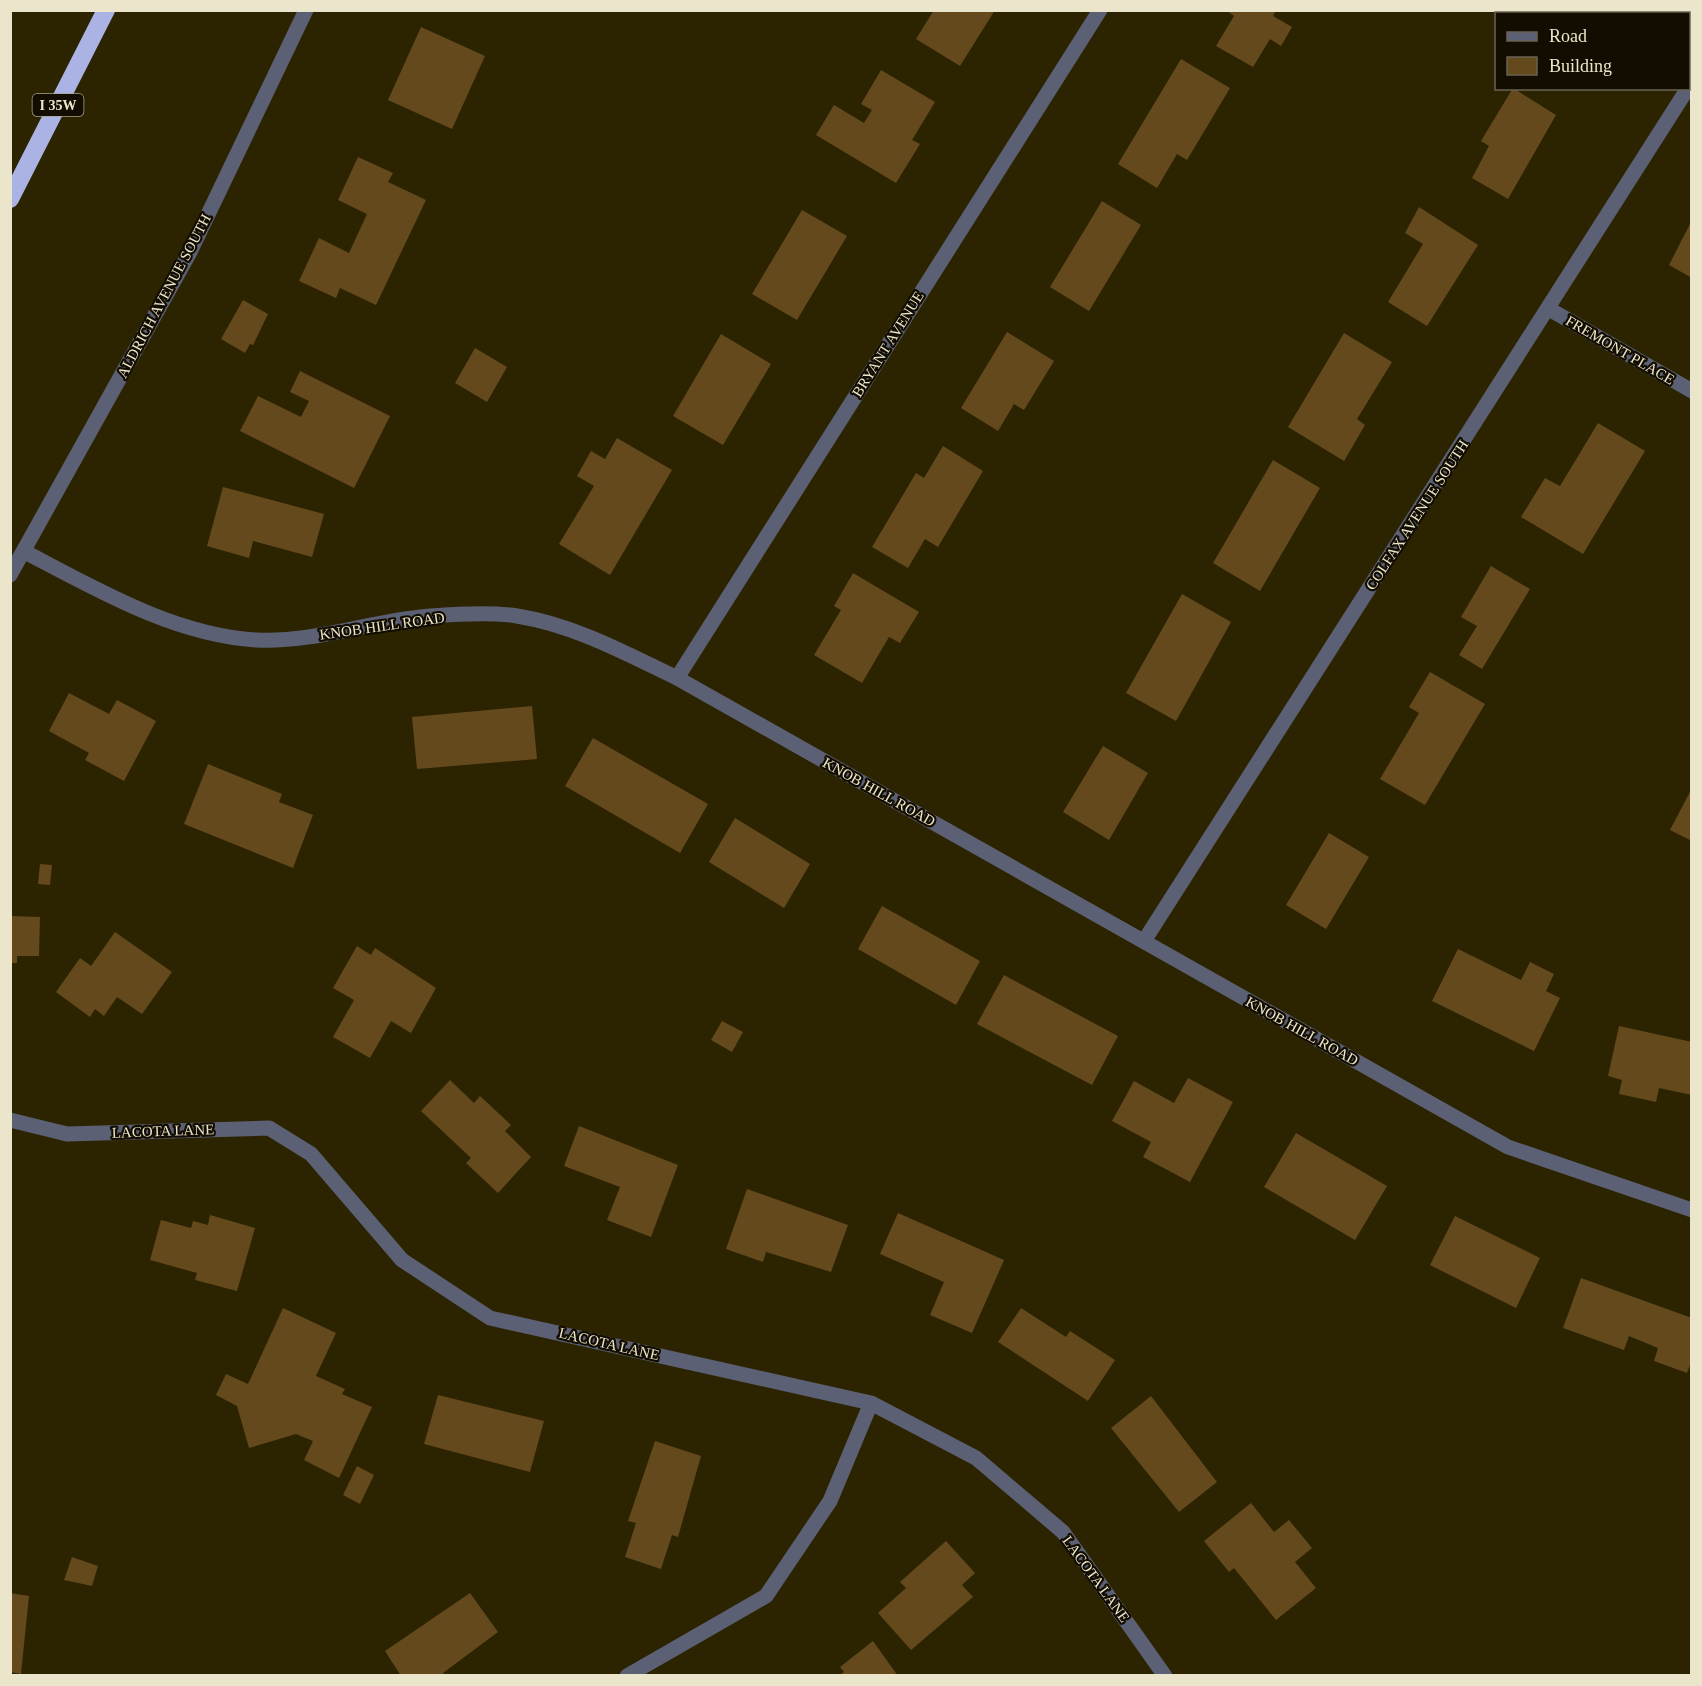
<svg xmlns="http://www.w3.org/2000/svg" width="1702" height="1686" font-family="'Times New Roman',serif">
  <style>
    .building { fill: #64491d }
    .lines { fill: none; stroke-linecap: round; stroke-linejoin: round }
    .minor { stroke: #5c6074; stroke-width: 15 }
    .highway { stroke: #aab3e3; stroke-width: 18 }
    .labels { text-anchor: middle; stroke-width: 4.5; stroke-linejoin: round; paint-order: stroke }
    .shield { fill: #120d00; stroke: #aaa48e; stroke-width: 1.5 }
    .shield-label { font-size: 14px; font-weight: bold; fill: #ebe5cb }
    .street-label { font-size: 15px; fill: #ebe5cb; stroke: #120d00 }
  </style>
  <rect width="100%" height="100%" fill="#2c2400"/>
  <!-- building -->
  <path class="building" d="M 934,10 L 995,10 L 960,66 L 916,39 Z
    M 1226,10 L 1276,10 L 1273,16 L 1292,27 L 1281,46 L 1270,39 L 1253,67 L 1216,46 L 1234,16 Z
    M 1549,10 L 1629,10 L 1627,14 L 1547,14 Z
    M 421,27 L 485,56 L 452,129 L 388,100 Z
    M 1181,59 L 1230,88 L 1187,160 L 1177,154 L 1157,188 L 1118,164 Z
    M 881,70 L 935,102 L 912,140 L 920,144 L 896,183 L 816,135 L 834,105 L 864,123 L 872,110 L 861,104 Z
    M 1513,88 L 1556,115 L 1508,199 L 1472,178 L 1489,146 L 1481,141 Z
    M 358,157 L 393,173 L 388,182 L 426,200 L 376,305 L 340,288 L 336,298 L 299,281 L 319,238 L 349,253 L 367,214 L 338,200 Z
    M 1102,201 L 1141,225 L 1089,311 L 1050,287 Z
    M 1419,207 L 1478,245 L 1427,326 L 1388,302 L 1423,244 L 1405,233 Z
    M 802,210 L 847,236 L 797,320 L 752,294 Z
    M 1692,220 L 1692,278 L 1669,265 Z
    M 243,300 L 268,314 L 253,345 L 250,344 L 245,353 L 221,339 Z
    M 1007,332 L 1054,361 L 1024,410 L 1014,404 L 998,431 L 961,408 Z
    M 1344,333 L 1392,362 L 1357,419 L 1365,425 L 1344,461 L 1288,427 Z
    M 721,334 L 771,364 L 723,445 L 673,416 Z
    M 475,348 L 507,367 L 487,402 L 455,383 Z
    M 300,371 L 390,416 L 354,488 L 240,431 L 258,396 L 301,417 L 309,401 L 290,392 Z
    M 1598,423 L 1645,451 L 1583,554 L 1521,517 L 1545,478 L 1560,486 Z
    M 617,438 L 672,470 L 610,575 L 559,544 L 594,486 L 577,476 L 591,451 L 605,459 Z
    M 943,446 L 983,471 L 938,547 L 925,539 L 908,568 L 872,547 L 916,473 L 924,478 Z
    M 1273,460 L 1320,488 L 1260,591 L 1213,563 Z
    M 223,487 L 324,514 L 312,557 L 253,541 L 249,558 L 207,546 Z
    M 1491,566 L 1530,589 L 1482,669 L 1459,655 L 1477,626 L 1461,617 Z
    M 853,573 L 919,612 L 900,643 L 889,637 L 862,683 L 814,655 L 841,610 L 834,606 Z
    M 1182,594 L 1231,622 L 1176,721 L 1126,693 Z
    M 1430,672 L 1485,704 L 1425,805 L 1380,779 L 1419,713 L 1409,707 Z
    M 69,693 L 109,714 L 117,700 L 156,721 L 124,781 L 85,760 L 89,753 L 49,731 Z
    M 532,706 L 537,759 L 417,769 L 412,717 Z
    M 593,738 L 708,804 L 680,853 L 565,786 Z
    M 1103,746 L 1148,773 L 1109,840 L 1063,812 Z
    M 208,764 L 282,794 L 279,802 L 313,815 L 293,868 L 184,824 Z
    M 1692,788 L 1692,841 L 1670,830 Z
    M 735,818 L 810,864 L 784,908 L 709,862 Z
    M 1329,833 L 1369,857 L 1326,929 L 1286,905 Z
    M 40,864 L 52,865 L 50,885 L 38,884 Z
    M 882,906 L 980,961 L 956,1005 L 858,949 Z
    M 10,916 L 40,917 L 39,956 L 17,956 L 17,963 L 10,963 Z
    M 115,932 L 172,972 L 142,1014 L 117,997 L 104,1016 L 95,1009 L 90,1017 L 56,992 L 80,958 L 91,966 Z
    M 357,946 L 371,955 L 375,948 L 436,988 L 411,1033 L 391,1021 L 370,1058 L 333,1037 L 354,1000 L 333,988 Z
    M 1458,949 L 1521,980 L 1530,962 L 1554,974 L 1546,991 L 1560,998 L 1534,1051 L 1432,1001 Z
    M 1004,975 L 1118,1036 L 1092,1085 L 977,1024 Z
    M 722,1021 L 743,1032 L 732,1052 L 711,1040 Z
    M 1619,1026 L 1692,1042 L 1692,1095 L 1659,1088 L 1656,1102 L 1619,1094 L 1622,1080 L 1608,1076 Z
    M 1188,1078 L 1233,1102 L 1190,1182 L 1143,1157 L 1151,1142 L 1112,1121 L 1134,1081 L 1174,1103 Z
    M 450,1080 L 474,1103 L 480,1096 L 511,1125 L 505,1131 L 531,1157 L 498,1193 L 466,1163 L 471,1158 L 421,1111 Z
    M 579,1126 L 678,1165 L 651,1237 L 607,1220 L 620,1187 L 564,1166 Z
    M 1296,1133 L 1387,1186 L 1355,1240 L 1264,1187 Z
    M 747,1189 L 848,1225 L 831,1272 L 766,1252 L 763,1262 L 726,1249 Z
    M 898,1213 L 1004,1260 L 972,1333 L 930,1315 L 944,1282 L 880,1254 Z
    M 210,1215 L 255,1228 L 237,1291 L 195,1280 L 197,1273 L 150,1260 L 161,1220 L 191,1228 L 193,1221 L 208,1225 Z
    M 1455,1216 L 1540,1258 L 1516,1308 L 1430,1265 Z
    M 1581,1278 L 1692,1318 L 1692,1360 L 1687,1373 L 1654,1361 L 1658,1348 L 1629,1336 L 1624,1350 L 1563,1328 Z
    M 283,1308 L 336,1333 L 316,1376 L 345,1389 L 342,1394 L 372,1407 L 339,1478 L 304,1460 L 313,1441 L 296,1434 L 249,1448 L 237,1406 L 216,1395 L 226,1374 L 248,1384 Z
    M 1021,1308 L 1066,1337 L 1070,1331 L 1115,1360 L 1088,1401 L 998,1342 Z
    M 438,1395 L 544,1421 L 530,1472 L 424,1444 Z
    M 1151,1396 L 1217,1482 L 1179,1512 L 1111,1428 Z
    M 655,1441 L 701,1456 L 678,1537 L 672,1535 L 661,1569 L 625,1557 L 636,1523 L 628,1521 Z
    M 357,1466 L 374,1475 L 360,1504 L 343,1495 Z
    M 1251,1503 L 1274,1532 L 1289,1520 L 1312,1548 L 1295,1562 L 1316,1588 L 1276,1620 L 1234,1568 L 1229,1572 L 1204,1541 Z
    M 946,1541 L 975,1573 L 962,1585 L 973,1597 L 911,1650 L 878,1613 L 906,1588 L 900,1582 Z
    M 72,1557 L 98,1566 L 92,1586 L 64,1580 Z
    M 10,1593 L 29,1596 L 21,1674 L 10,1672 Z
    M 470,1593 L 498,1632 L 443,1673 L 445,1676 L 401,1676 L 385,1651 Z
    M 873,1641 L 898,1676 L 839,1676 L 844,1672 L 840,1667 Z"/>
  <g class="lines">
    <!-- minor -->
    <path class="minor" d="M 1549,309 L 1692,391
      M 25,552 C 96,589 174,635 256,640 C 316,643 372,620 431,616 C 456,614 493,612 517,616 C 574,625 625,653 677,678 L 1508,1147 L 1692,1210
      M 10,575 L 190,252 L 306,10
      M 677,678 L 1100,10
      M 1144,941 L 1688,88
      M 10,1120 L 67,1134 L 269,1128 L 311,1154 L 402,1260 L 490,1318 L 871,1403 L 976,1458 L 1063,1532 L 1165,1676
      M 627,1676 L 766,1596 L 830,1501 L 871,1403"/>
    <!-- highway -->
    <path class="highway" d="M 10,199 L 106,10"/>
  </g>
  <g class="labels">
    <!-- shield labels -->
    <rect class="shield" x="32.5" y="94" width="51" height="22" rx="4.5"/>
    <g class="shield-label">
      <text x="58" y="110">I 35W</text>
    </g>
    <!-- street labels -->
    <g class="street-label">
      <text transform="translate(164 296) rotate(-62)" y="5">ALDRICH AVENUE SOUTH</text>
      <text transform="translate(888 344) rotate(-58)" y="5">BRYANT AVENUE</text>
      <text transform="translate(1620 350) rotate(30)" y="5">FREMONT PLACE</text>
      <text transform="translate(1417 515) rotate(-57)" y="5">COLFAX AVENUE SOUTH</text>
      <text transform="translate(382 626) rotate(-8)" y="5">KNOB HILL ROAD</text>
      <text transform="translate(879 792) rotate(29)" y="5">KNOB HILL ROAD</text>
      <text transform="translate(1302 1031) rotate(29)" y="5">KNOB HILL ROAD</text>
      <text transform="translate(163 1131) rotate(-2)" y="5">LACOTA LANE</text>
      <text transform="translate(609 1344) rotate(13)" y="5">LACOTA LANE</text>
      <text transform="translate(1096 1579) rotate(54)" y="5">LACOTA LANE</text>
    </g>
  </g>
  <!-- border -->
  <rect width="1702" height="1686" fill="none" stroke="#ebe5cb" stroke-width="24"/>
  <!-- legend -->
  <rect x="1495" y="12" width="195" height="78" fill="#120d00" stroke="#696351" stroke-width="1.5"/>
  <rect x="1507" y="32" width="30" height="9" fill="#5c6074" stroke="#696351" stroke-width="1.5"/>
  <text x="1549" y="42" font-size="18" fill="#ebe5cb">Road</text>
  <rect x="1507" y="57" width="30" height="18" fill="#64491d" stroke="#696351" stroke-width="1.5"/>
  <text x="1549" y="72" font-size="18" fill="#ebe5cb">Building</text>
</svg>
